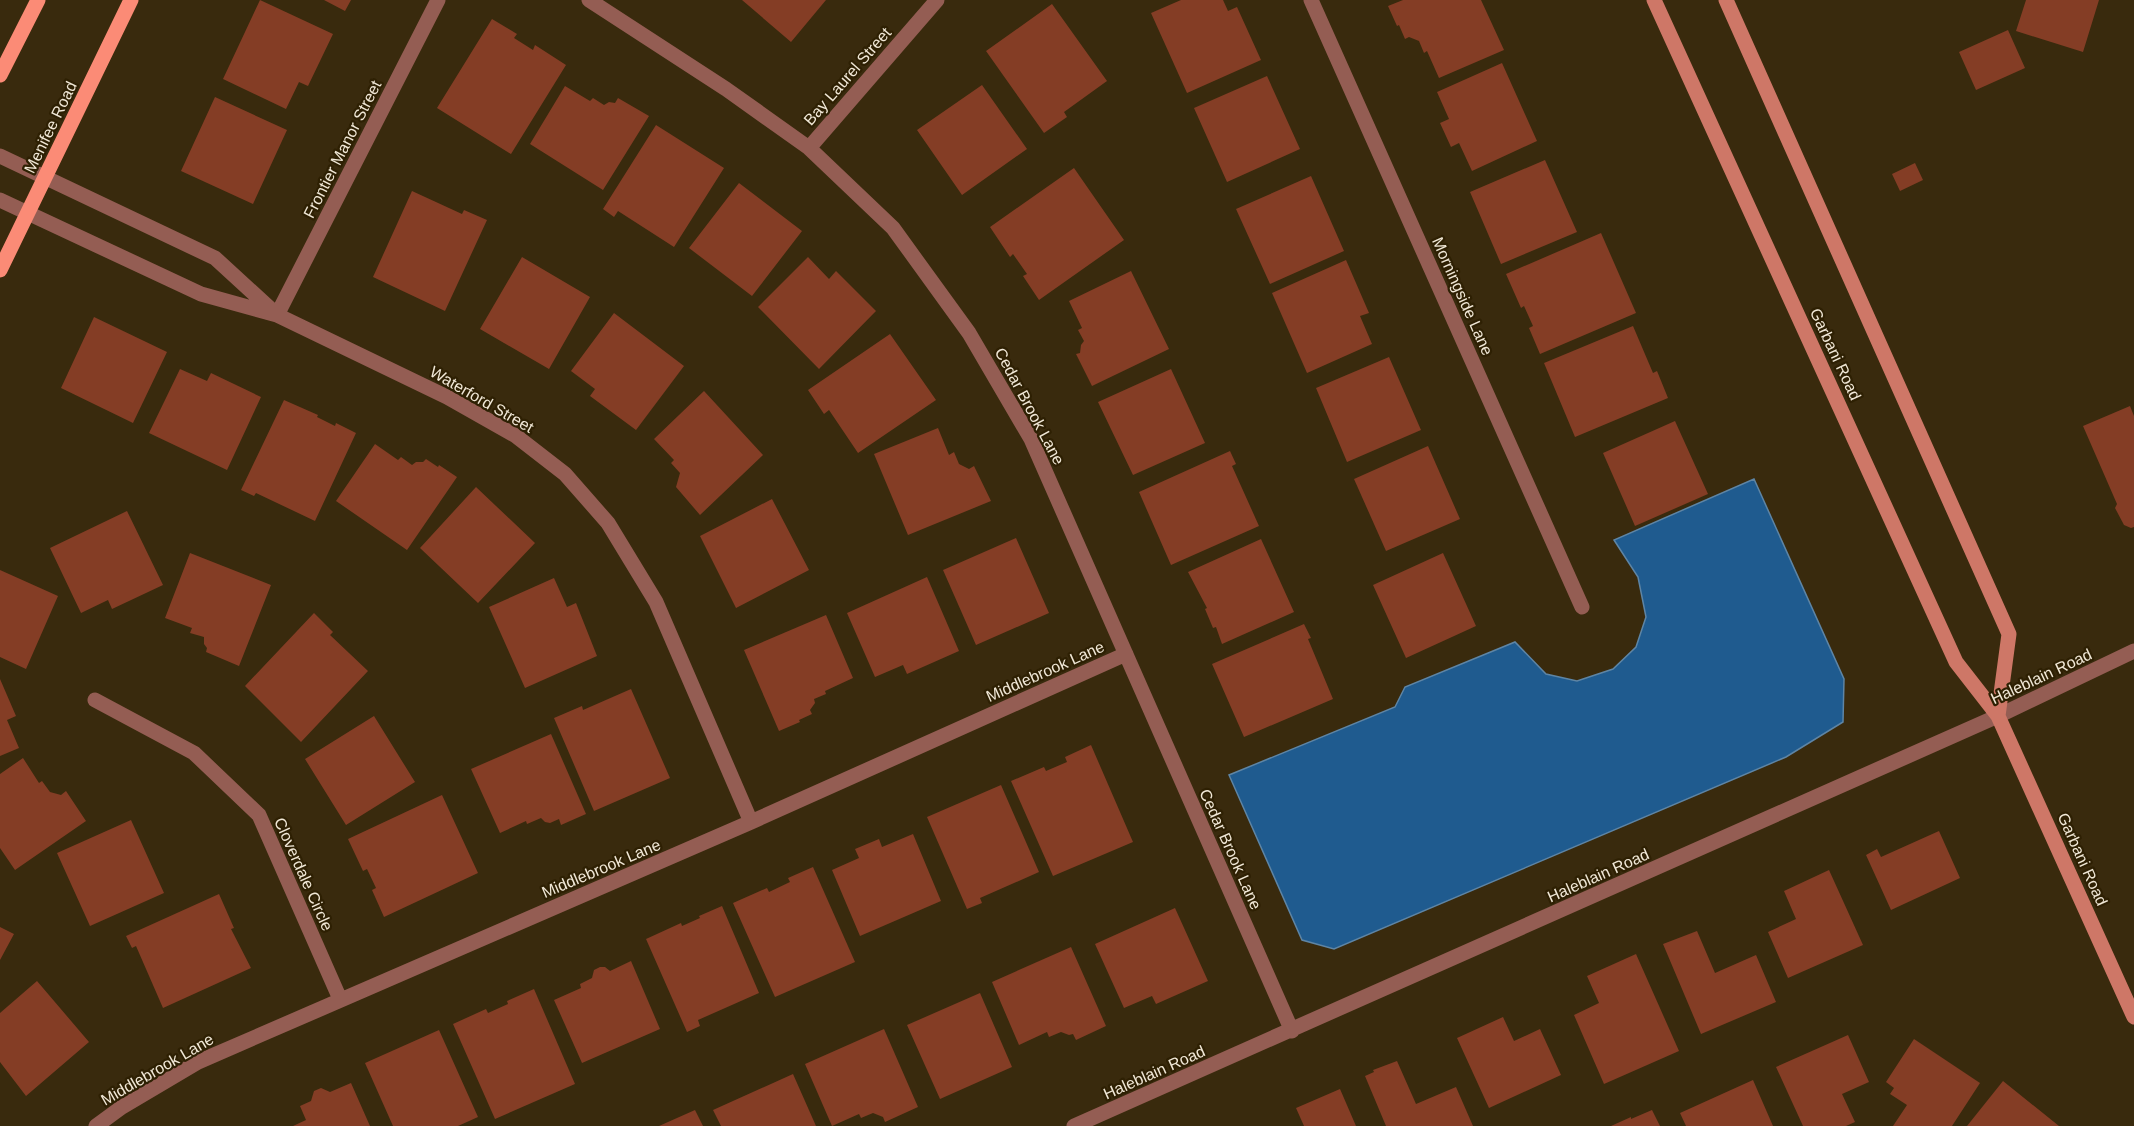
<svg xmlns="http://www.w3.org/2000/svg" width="2134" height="1126" font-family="Helvetica,sans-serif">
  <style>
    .water { fill: #1f5b8f; stroke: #5e85a5; stroke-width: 1.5 }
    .building { fill: #843d25 }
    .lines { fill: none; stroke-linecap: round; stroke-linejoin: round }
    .street { stroke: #945d53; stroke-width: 15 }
    .secondary { stroke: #ce7767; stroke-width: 15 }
    .primary { stroke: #fb8b76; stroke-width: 15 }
    .labels { text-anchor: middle; stroke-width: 4.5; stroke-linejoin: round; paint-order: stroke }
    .street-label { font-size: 16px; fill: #f1e8d7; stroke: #2e2003 }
  </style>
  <rect width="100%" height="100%" fill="#392a0d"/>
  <!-- water -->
  <path class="water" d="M 1754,479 L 1844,679 L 1843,722 L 1786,757 L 1334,949 L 1302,940 L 1229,775 L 1395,707 L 1405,687 L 1515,642 L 1546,674 L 1577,681 L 1613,669 L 1636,647 L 1646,617 L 1638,577 L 1614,540 Z"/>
  <!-- building -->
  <path class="building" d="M 260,0 L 333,34 L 308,86 L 299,82 L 286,109 L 223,79 Z
    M 324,0 L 351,0 L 345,11 Z
    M 742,0 L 826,0 L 791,42 Z
    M 1181,0 L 1223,0 L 1228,11 L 1237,7 L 1261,60 L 1187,93 L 1151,13 Z
    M 1403,0 L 1481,0 L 1504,50 L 1439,78 L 1427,51 L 1424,53 L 1419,41 L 1409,37 L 1405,39 L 1399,25 L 1397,26 L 1388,6 Z
    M 2026,0 L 2099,0 L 2083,52 L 2016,31 Z
    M 1052,4 L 1107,81 L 1064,112 L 1067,117 L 1044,133 L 986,51 Z
    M 492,19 L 517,34 L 514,38 L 533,50 L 535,45 L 566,65 L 511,154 L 437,108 Z
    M 2008,30 L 2025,68 L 1976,90 L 1959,52 Z
    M 1502,63 L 1537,141 L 1472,171 L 1459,143 L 1451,147 L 1440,123 L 1449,119 L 1437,92 Z
    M 1267,76 L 1300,149 L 1227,182 L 1194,108 Z
    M 982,85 L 1027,149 L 962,195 L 917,130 Z
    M 565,86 L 590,101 L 593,98 L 604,105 L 609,102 L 615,103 L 618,98 L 649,116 L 603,190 L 530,144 Z
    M 215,97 L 287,130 L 253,204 L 181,171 Z
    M 656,125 L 724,168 L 674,247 L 618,211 L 614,217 L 603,209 Z
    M 1545,160 L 1577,232 L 1501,264 L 1470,192 Z
    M 1915,163 L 1923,180 L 1900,191 L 1892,174 Z
    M 1074,168 L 1124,240 L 1039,300 L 1023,276 L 1027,274 L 1013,254 L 1010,257 L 990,227 Z
    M 1311,176 L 1344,251 L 1270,284 L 1236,209 Z
    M 739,183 L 802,231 L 752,296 L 689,248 Z
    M 412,191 L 462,214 L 464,210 L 487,220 L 445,311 L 373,277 Z
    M 1601,233 L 1636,313 L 1540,354 L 1529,328 L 1533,326 L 1524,306 L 1521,308 L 1506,274 Z
    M 522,257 L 590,297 L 549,369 L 480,329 Z
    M 808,257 L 829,279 L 836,271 L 876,311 L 819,369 L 758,307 Z
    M 1346,260 L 1369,313 L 1360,316 L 1372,344 L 1307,373 L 1272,293 Z
    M 1131,271 L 1169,349 L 1092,386 L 1076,354 L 1080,353 L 1081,345 L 1084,341 L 1078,330 L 1082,328 L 1069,301 Z
    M 614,313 L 684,366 L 636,430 L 590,396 L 595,389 L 571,371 Z
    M 94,317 L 167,352 L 133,423 L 61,388 Z
    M 1633,326 L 1653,373 L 1657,371 L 1668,398 L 1575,437 L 1544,363 Z
    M 890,334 L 936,400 L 858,453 L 829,410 L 824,414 L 808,390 Z
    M 1389,357 L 1421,430 L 1347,462 L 1316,388 Z
    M 180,369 L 207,381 L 211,373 L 261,397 L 227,470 L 149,433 Z
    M 1171,369 L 1205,443 L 1133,475 L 1098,402 Z
    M 704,391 L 763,455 L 700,515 L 676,487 L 680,473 L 671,463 L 674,460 L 654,439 Z
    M 284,400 L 318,415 L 317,417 L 335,426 L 336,423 L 356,433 L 315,521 L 256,493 L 254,496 L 241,490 Z
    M 2130,406 L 2134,416 L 2134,527 L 2131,528 L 2124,525 L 2115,508 L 2117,504 L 2083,426 Z
    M 1675,421 L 1708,494 L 1635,526 L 1603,453 Z
    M 938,428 L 949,455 L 954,452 L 959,464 L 969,469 L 974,466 L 991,501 L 908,535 L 874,454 Z
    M 375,444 L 398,460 L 401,457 L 412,465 L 416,462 L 423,462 L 426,459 L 438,467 L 439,465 L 457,477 L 407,550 L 336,501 Z
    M 1428,446 L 1460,519 L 1386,551 L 1354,479 Z
    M 1230,451 L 1236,464 L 1232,466 L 1259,526 L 1171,565 L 1139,492 Z
    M 476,487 L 535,543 L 478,603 L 420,548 Z
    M 772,499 L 809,570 L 736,608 L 700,536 Z
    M 127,511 L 163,585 L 112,609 L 108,600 L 81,613 L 50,548 Z
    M 1016,538 L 1049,613 L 976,645 L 943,570 Z
    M 1261,539 L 1294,612 L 1222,644 L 1216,627 L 1213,628 L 1205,609 L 1207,608 L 1188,572 Z
    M 190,553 L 271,585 L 239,666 L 206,652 L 207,648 L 204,644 L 204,637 L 190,633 L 192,628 L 165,618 Z
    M 1443,553 L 1476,626 L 1406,658 L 1373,585 Z
    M 0,570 L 58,596 L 26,669 L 0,657 Z
    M 927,577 L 959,651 L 907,674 L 903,665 L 875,677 L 847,613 Z
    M 554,578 L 567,607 L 576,603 L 597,656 L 525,688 L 489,607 Z
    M 314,613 L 333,632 L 330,635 L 368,671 L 301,742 L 245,686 Z
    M 826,615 L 853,678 L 825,691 L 826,694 L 814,699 L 815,703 L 810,710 L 812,714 L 799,720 L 800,722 L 779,731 L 744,650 Z
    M 1304,624 L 1311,638 L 1308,639 L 1333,699 L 1244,737 L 1212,664 Z
    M 0,679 L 16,716 L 7,720 L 19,748 L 0,756 Z
    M 631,689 L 670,778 L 594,811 L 554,718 L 582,706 L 583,710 Z
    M 374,716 L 415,782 L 346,825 L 305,759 Z
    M 551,734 L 586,814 L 561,825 L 559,819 L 550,823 L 545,822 L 541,818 L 527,824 L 526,821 L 500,833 L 471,769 Z
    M 1091,745 L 1133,842 L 1053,876 L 1011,781 L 1044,767 L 1046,771 L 1067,762 L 1065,757 Z
    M 23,758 L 39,783 L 42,781 L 50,792 L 61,795 L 66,791 L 86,821 L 15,870 L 0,848 L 0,774 Z
    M 1001,785 L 1039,872 L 980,898 L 982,903 L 967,909 L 927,817 Z
    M 442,795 L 478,873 L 384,917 L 372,890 L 376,888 L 367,869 L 363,871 L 348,839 Z
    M 131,820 L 164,893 L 90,926 L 57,853 Z
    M 1939,831 L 1960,878 L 1891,910 L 1866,855 L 1877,849 L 1881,857 Z
    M 913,834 L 941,901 L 860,936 L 832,870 L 859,858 L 855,849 L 879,839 L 882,847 Z
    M 813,867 L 855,962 L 775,997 L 733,903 L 767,888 L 769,892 L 790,882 L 788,878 Z
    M 1829,870 L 1863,945 L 1788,978 L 1768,932 L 1796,919 L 1784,891 Z
    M 219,894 L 234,928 L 231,929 L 251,968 L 163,1008 L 136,946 L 132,948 L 126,936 Z
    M 722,906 L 759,993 L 698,1020 L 700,1026 L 687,1032 L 646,939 L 681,923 L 682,926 L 700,918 L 699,916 Z
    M 1175,908 L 1208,981 L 1156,1004 L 1152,996 L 1124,1008 L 1095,944 Z
    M 0,927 L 14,934 L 0,960 Z
    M 1697,931 L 1715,973 L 1756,955 L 1776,1002 L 1701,1034 L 1663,944 Z
    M 1071,947 L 1106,1026 L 1076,1040 L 1073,1034 L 1069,1035 L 1061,1032 L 1049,1037 L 1047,1032 L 1019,1045 L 992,982 Z
    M 1636,954 L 1679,1051 L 1604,1084 L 1574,1015 L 1599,1003 L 1587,976 Z
    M 631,961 L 660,1029 L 582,1063 L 554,1000 L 581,988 L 580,984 L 592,978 L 594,970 L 600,967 L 605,967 L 610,971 Z
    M 37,981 L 89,1042 L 26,1096 L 0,1062 L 0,1013 Z
    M 534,989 L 575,1084 L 495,1119 L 453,1024 L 486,1009 L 488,1013 L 508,1004 L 507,1001 Z
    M 980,993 L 1012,1067 L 940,1099 L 907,1025 Z
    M 1503,1017 L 1514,1041 L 1540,1029 L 1561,1075 L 1489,1108 L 1457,1038 Z
    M 884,1029 L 918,1107 L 885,1122 L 883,1117 L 873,1113 L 861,1118 L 859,1114 L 832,1126 L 805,1064 Z
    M 439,1030 L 478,1117 L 458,1126 L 393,1126 L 365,1063 Z
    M 1848,1035 L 1869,1082 L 1842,1094 L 1855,1122 L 1846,1126 L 1803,1126 L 1776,1067 Z
    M 1914,1039 L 1980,1083 L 1952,1126 L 1893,1126 L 1907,1105 L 1890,1094 L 1894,1088 L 1886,1082 Z
    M 1397,1061 L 1416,1104 L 1456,1087 L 1473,1126 L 1386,1126 L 1365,1076 L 1374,1072 L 1373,1070 Z
    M 793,1074 L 816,1126 L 721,1126 L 713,1110 Z
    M 1753,1080 L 1773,1126 L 1686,1126 L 1680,1113 Z
    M 2003,1081 L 2059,1126 L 1967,1126 Z
    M 351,1083 L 370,1126 L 293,1126 L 306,1120 L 300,1106 L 311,1101 L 314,1091 L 321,1088 L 330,1092 Z
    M 1340,1089 L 1356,1126 L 1304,1126 L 1296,1108 Z
    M 695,1110 L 703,1126 L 659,1126 Z
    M 1652,1110 L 1660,1126 L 1611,1126 L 1631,1117 L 1631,1119 Z"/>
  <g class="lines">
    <!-- street -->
    <path class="street" d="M 589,0 L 726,89 L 809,148 L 893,228 L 969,333 L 1031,439 L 1292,1031
      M 1311,0 L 1582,607
      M 809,148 L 937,0
      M 0,156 L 215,258 L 275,313
      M 0,200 L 201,294 L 277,315 L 447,397 L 516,436 L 565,474 L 608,523 L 656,602 L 751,822
      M 277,315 L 438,0
      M 95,700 L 194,753 L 259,815 L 340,999
      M 96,1126 L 122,1107 L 198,1062 L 751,822 L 1126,654
      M 1074,1126 L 1998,716 L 2134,651"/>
    <!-- secondary -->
    <path class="secondary" d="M 1654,0 L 1956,662 L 1998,716 L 2134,1017
      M 1726,0 L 2009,634 L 1998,716"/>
    <!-- primary -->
    <path class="primary" d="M 0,75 L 38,0
      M 0,270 L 131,0"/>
  </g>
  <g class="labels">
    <!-- street labels -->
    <g class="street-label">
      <text transform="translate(847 76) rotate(-49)" y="6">Bay Laurel Street</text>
      <text transform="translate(50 127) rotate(-64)" y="6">Menifee Road</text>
      <text transform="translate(342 149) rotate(-63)" y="6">Frontier Manor Street</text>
      <text transform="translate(1463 296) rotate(66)" y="6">Morningside Lane</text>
      <text transform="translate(1836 354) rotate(65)" y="6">Garbani Road</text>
      <text transform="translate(482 399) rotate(30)" y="6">Waterford Street</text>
      <text transform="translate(1030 406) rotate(62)" y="6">Cedar Brook Lane</text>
      <text transform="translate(1045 671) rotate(-24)" y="6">Middlebrook Lane</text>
      <text transform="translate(2041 676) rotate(-25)" y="6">Haleblain Road</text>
      <text transform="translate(1231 849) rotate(66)" y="6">Cedar Brook Lane</text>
      <text transform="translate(2083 859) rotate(66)" y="6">Garbani Road</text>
      <text transform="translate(601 868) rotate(-23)" y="6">Middlebrook Lane</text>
      <text transform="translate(304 874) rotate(66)" y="6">Cloverdale Circle</text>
      <text transform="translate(1598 875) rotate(-24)" y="6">Haleblain Road</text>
      <text transform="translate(157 1069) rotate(-30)" y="6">Middlebrook Lane</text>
      <text transform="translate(1154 1072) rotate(-24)" y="6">Haleblain Road</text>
    </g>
  </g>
</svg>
